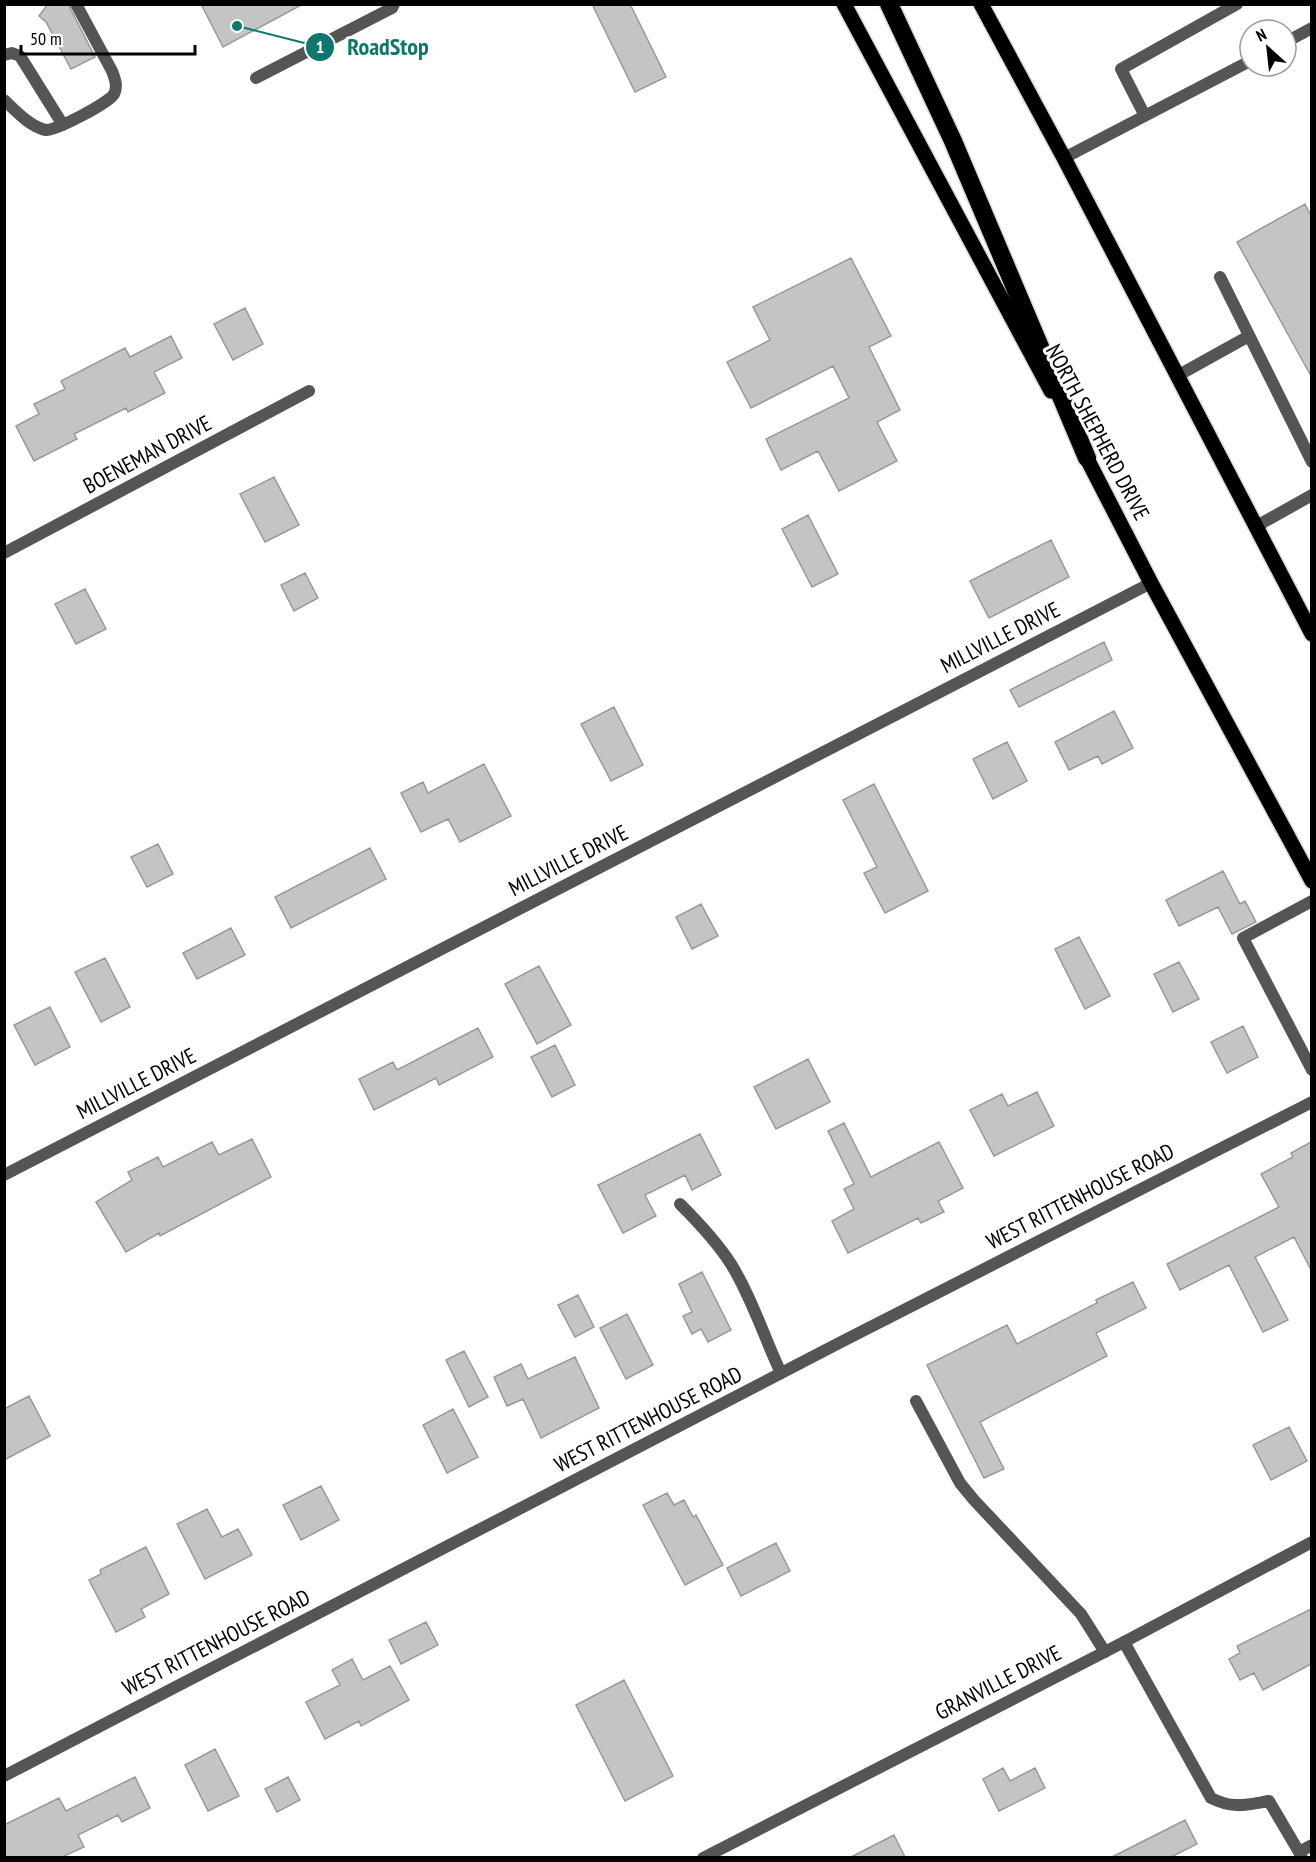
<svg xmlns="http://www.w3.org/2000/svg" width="1316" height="1862" font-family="'PT Sans Narrow',sans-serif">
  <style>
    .building { fill: #c4c4c4; stroke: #999; stroke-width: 1.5 }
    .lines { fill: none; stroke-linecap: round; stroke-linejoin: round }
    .primary-casing { stroke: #dbdbdb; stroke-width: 18 }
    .highway-casing { stroke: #dbdbdb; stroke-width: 21 }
    .lane { stroke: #555; stroke-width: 12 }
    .street { stroke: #555; stroke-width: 12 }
    .primary { stroke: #000; stroke-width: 15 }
    .highway { stroke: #000; stroke-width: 18 }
    .labels { text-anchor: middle; stroke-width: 6; stroke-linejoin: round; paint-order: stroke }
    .street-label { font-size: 22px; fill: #000; stroke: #fff }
    .leader { fill: none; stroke: #0f766e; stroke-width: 2 }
    .callout-dot { fill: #0f766e; stroke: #fff; stroke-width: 2 }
    .mark-label { font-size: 18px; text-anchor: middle; font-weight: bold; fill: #fff }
    .callout-label { font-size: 24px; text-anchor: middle; font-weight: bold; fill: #0f766e; stroke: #fff; stroke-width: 6; stroke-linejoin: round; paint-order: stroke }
  </style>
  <rect width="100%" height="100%" fill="#fff"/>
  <!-- building -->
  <path class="building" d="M 48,4 L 68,4 L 95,57 L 71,69 L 46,22 L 39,16 Z
    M 201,4 L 303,4 L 223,47 Z
    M 592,4 L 630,4 L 666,77 L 635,92 Z
    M 1305,204 L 1311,216 L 1311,376 L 1237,242 Z
    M 851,258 L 891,336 L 869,347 L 900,410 L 877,422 L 897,461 L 839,491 L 818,451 L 781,470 L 766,439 L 849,398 L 833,366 L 751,408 L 727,362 L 770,340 L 753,307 Z
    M 245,308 L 263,344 L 233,360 L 214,324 Z
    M 171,336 L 182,358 L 154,372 L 165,393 L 128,412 L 126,408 L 74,434 L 77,439 L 34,461 L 16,426 L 39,414 L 34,404 L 65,389 L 61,381 L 125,348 L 130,357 Z
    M 274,477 L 299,525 L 265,542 L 240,494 Z
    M 808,515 L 838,574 L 812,587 L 782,529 Z
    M 1051,540 L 1069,577 L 989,618 L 970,581 Z
    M 305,573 L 318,598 L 294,611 L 281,585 Z
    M 85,589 L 106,629 L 76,644 L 55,604 Z
    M 1104,642 L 1112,660 L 1019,707 L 1010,690 Z
    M 614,707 L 643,765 L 611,781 L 581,724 Z
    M 1114,711 L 1133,748 L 1102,764 L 1098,756 L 1069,770 L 1055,742 Z
    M 1007,742 L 1027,781 L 993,799 L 973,759 Z
    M 484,764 L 511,816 L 460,842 L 448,819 L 421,832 L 401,793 L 423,782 L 428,793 Z
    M 874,784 L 928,891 L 885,913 L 864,873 L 877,867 L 843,800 Z
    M 158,844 L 173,874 L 147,887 L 131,857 Z
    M 370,848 L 386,879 L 291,928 L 275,897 Z
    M 1223,871 L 1240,904 L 1245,901 L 1256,922 L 1232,934 L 1218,907 L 1179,926 L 1166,900 Z
    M 701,904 L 718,936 L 692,949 L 676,917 Z
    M 231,928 L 245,955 L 197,979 L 183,953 Z
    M 1079,937 L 1110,996 L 1085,1009 L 1055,949 Z
    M 105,958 L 130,1007 L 101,1022 L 75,972 Z
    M 1179,962 L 1199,999 L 1173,1012 L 1154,974 Z
    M 539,966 L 571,1025 L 537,1044 L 505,984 Z
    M 50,1007 L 70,1047 L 35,1065 L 14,1025 Z
    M 1243,1026 L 1258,1057 L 1227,1073 L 1211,1042 Z
    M 478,1028 L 493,1057 L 439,1085 L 436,1078 L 374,1110 L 359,1079 L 393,1062 L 397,1070 Z
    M 555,1045 L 575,1085 L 552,1097 L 531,1057 Z
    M 808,1059 L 830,1102 L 776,1129 L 754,1087 Z
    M 1037,1092 L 1054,1126 L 994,1156 L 970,1110 L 1002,1094 L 1008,1106 Z
    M 844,1123 L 871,1177 L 939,1142 L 963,1188 L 938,1201 L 944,1212 L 921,1223 L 918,1218 L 848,1253 L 832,1221 L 854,1209 L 844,1189 L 854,1184 L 828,1131 Z
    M 700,1134 L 721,1175 L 692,1190 L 685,1175 L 645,1195 L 656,1216 L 623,1233 L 598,1185 Z
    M 252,1139 L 271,1177 L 160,1236 L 159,1233 L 126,1252 L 96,1202 L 132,1180 L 128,1172 L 158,1157 L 163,1167 L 212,1142 L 219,1155 Z
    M 1311,1142 L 1311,1270 L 1294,1237 L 1255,1257 L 1288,1320 L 1263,1332 L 1229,1265 L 1180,1290 L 1167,1264 L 1279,1207 L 1261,1174 L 1293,1157 L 1291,1153 Z
    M 702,1272 L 731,1330 L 708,1342 L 701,1329 L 692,1334 L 683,1316 L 692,1312 L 679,1284 Z
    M 1133,1282 L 1146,1308 L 1096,1333 L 1107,1356 L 980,1422 L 1004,1469 L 984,1478 L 927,1365 L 1007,1325 L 1017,1344 L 1097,1303 L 1096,1300 Z
    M 578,1295 L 594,1327 L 575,1337 L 558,1305 Z
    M 627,1314 L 653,1365 L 626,1379 L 600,1328 Z
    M 464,1351 L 488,1397 L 469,1407 L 446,1360 Z
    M 575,1357 L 599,1408 L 541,1438 L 523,1399 L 507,1406 L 494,1377 L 521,1364 L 528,1379 Z
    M 29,1396 L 50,1436 L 4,1460 L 4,1409 Z
    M 453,1409 L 478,1457 L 447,1473 L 423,1425 Z
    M 1289,1427 L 1307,1461 L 1271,1480 L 1253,1445 Z
    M 321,1486 L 339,1520 L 301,1540 L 283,1505 Z
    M 667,1493 L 674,1505 L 684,1500 L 693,1517 L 696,1515 L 723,1565 L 685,1585 L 643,1505 Z
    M 207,1509 L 222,1537 L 238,1529 L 252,1555 L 205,1579 L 177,1524 Z
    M 776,1543 L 790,1571 L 741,1596 L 727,1568 Z
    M 146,1547 L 169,1594 L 141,1609 L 145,1617 L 116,1632 L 89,1580 L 101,1574 L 100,1570 Z
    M 1311,1609 L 1311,1664 L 1263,1690 L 1254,1673 L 1240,1680 L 1229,1659 L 1240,1653 L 1237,1646 Z
    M 426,1622 L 438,1645 L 401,1664 L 389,1640 Z
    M 352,1659 L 363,1680 L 390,1666 L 409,1700 L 361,1726 L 359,1721 L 325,1739 L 306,1702 L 340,1685 L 332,1670 Z
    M 624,1680 L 673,1776 L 625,1801 L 576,1705 Z
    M 215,1749 L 239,1796 L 208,1811 L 185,1765 Z
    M 1003,1768 L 1010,1781 L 1035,1768 L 1045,1788 L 999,1811 L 983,1779 Z
    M 135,1777 L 150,1808 L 122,1822 L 118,1815 L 78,1835 L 84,1847 L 62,1857 L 4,1857 L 4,1825 L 59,1798 L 66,1811 Z
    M 288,1777 L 300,1800 L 277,1812 L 265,1789 Z
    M 1185,1820 L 1197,1844 L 1171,1857 L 1112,1857 Z
    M 894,1835 L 905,1857 L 851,1857 Z"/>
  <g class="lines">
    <defs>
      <path id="primary" d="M 844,4 L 1051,391
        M 981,4 L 1064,158 L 1312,634
        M 1082,449 L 1151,583 L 1312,881"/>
      <path id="highway" d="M 889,4 L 953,141 L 1087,458"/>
    </defs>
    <!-- primary casing -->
    <use href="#primary" class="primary-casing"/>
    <!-- highway casing -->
    <use href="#highway" class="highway-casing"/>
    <!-- lane -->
    <path class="lane" d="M 1286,42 L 1312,28
      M 4,55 L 12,53 L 20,56 L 63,125
      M 256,78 L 392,8 L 394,4
      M 4,100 C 15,110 30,127 46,130 C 55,131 109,103 114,94 C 118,86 115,79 112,71 L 76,4
      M 1145,116 L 1121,69 L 1237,4
      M 1064,158 L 1250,61
      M 1220,277 L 1312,462
      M 1177,376 L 1249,336
      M 1312,901 L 1243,938 L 1312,1070
      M 680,1204 C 699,1223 717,1242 731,1264 C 752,1298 764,1337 781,1373
      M 916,1401 L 960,1483 L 974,1500 L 1081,1614 L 1105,1652
      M 1124,1642 L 1211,1798 C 1233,1809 1245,1805 1269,1801 L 1299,1852
      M 1302,1858 L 1299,1852 L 1312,1845"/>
    <!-- street -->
    <path class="street" d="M 1255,527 L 1312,495
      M 4,553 L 309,391
      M 4,1175 L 1151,583
      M 4,1776 L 843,1341 L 1312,1102
      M 703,1858 L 1124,1642 L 1312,1542"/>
    <!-- primary -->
    <use href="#primary" class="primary"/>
    <!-- highway -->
    <use href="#highway" class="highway"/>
  </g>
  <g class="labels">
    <!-- street labels -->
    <g class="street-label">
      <text transform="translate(1098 432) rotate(62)" y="8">NORTH SHEPHERD DRIVE</text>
      <text transform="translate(147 454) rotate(-28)" y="8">BOENEMAN DRIVE</text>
      <text transform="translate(1000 637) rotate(-27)" y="8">MILLVILLE DRIVE</text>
      <text transform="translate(568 860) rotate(-27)" y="8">MILLVILLE DRIVE</text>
      <text transform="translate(136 1083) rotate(-27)" y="8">MILLVILLE DRIVE</text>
      <text transform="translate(1080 1196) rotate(-27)" y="8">WEST RITTENHOUSE ROAD</text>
      <text transform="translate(648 1419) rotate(-27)" y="8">WEST RITTENHOUSE ROAD</text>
      <text transform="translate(216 1642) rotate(-27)" y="8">WEST RITTENHOUSE ROAD</text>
      <text transform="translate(998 1682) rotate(-27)" y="8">GRANVILLE DRIVE</text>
    </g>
  </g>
  <!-- callouts -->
  <path class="leader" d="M237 26L320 47"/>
  <g class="callout-dot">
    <circle cx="237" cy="26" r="6"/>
    <circle cx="320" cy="47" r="15"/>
  </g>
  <g class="mark-label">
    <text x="320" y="53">1</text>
  </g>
  <g class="callout-label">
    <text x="388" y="55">RoadStop</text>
  </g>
  <!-- border -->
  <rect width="1316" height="1862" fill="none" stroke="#000000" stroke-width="12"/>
  <!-- north arrow -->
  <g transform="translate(1268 48) rotate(333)"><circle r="28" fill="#ffffff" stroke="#999999" stroke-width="1.5"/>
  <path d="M0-4.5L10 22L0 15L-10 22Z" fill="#000000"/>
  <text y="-9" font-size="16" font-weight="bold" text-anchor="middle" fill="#000000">N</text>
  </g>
  <!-- scale -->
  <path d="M21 45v9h174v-9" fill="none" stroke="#000000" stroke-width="3"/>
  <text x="30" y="45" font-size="18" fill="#000000" stroke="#ffffff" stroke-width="4.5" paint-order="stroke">50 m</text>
</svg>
